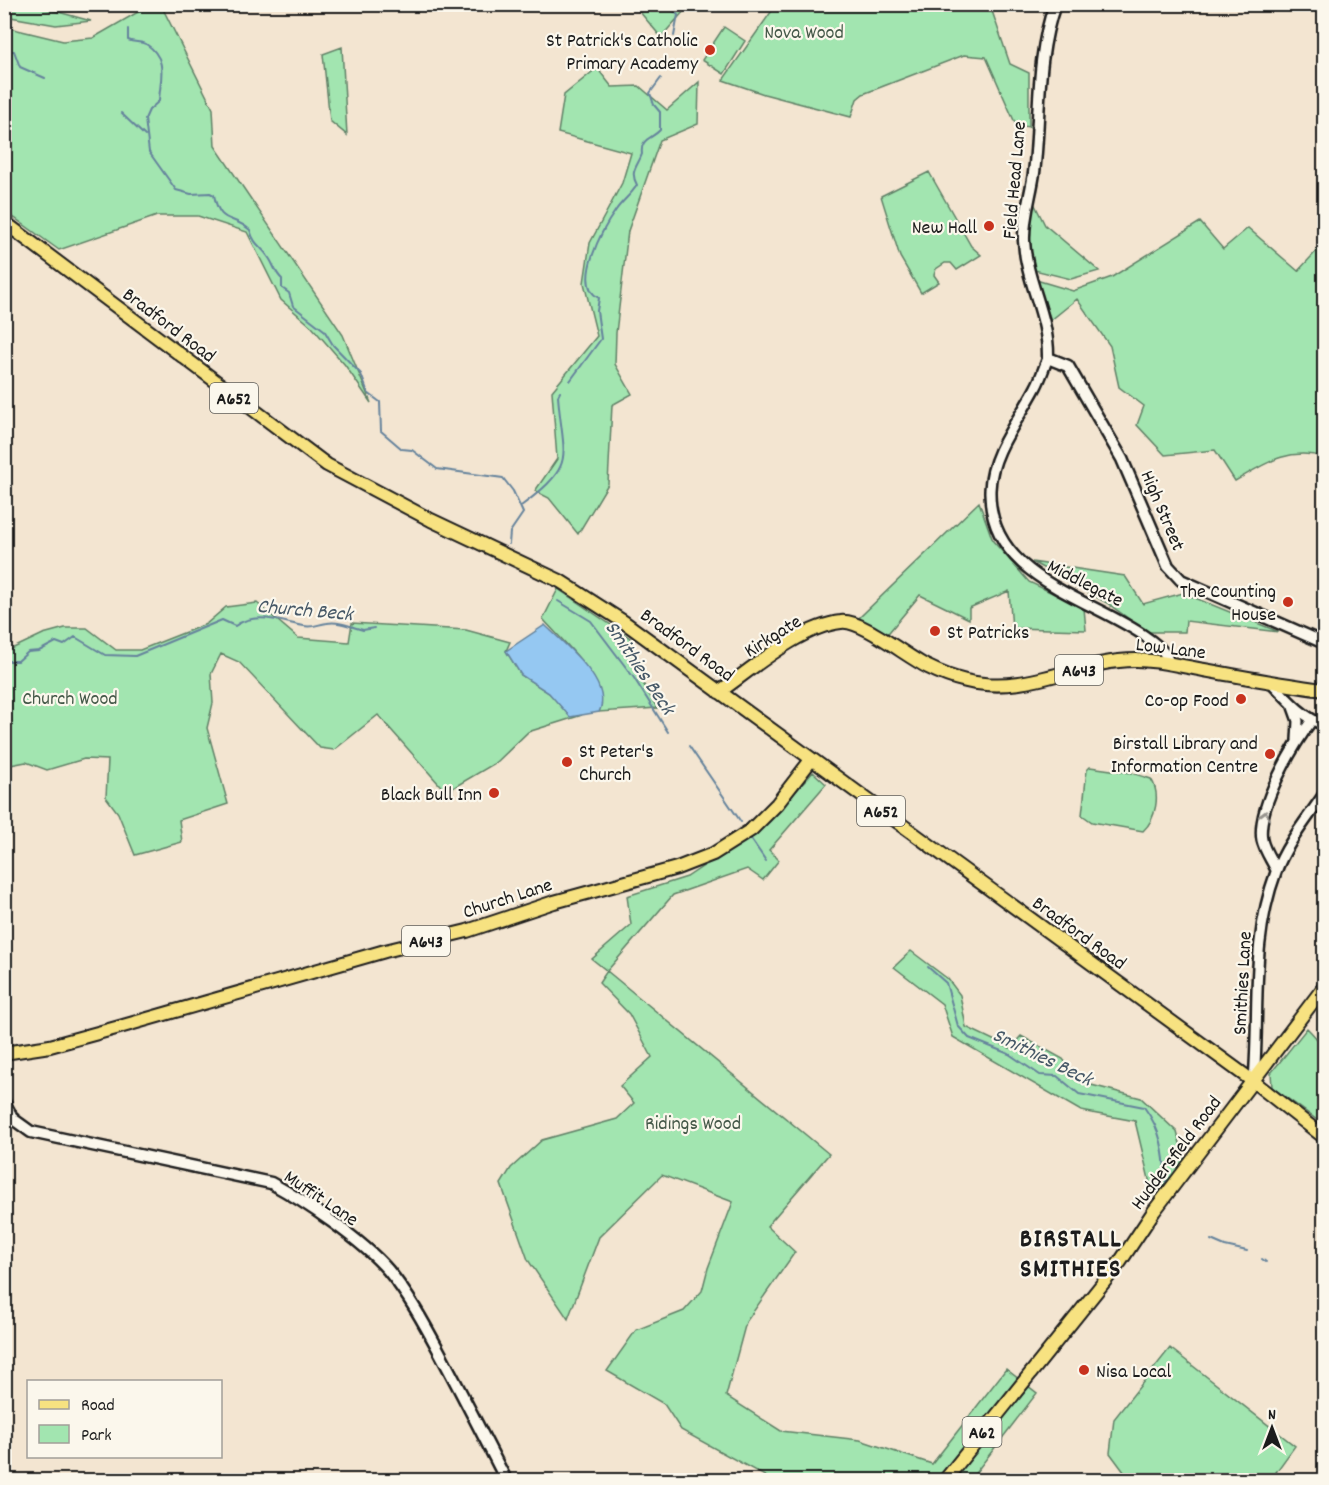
<svg xmlns="http://www.w3.org/2000/svg" width="1329" height="1485" font-family="Dekko,sans-serif">
  <style>
    .green { fill: #a2e5b0; stroke: #5f8066; stroke-width: 1.5 }
    .water { fill: #95c8f2; stroke: #65839c; stroke-width: 1.5 }
    .lines { fill: none; stroke-linecap: round; stroke-linejoin: round }
    .stream { stroke: #65839c; stroke-width: 2 }
    .tertiary-casing { stroke: #1c1c1c; stroke-width: 14 }
    .secondary-casing { stroke: #1c1c1c; stroke-width: 15 }
    .primary-casing { stroke: #1c1c1c; stroke-width: 16 }
    .tertiary { stroke: #fbf7ec; stroke-width: 9 }
    .secondary { stroke: #fbf7ec; stroke-width: 10 }
    .primary { stroke: #f7e281; stroke-width: 12 }
    .oneway { stroke: #97948e }
    .poi-dot { fill: #c8321e; stroke: #fbf7ec; stroke-width: 2 }
    .labels { text-anchor: middle; stroke-width: 4.5; stroke-linejoin: round; paint-order: stroke }
    .shield { fill: #fbf7ec; stroke: #5f5e5a; stroke-width: 1.5 }
    .shield-label { font-size: 18px; font-weight: bold; fill: #1c1c1c }
    .park-label { font-size: 20px; fill: #445848; stroke: #fbf7ec }
    .poi-label { font-size: 20px; fill: #1c1c1c; stroke: #fbf7ec; text-anchor: end }
    .street-label { font-size: 20px; fill: #1c1c1c; stroke: #fbf7ec }
    .water-label { font-size: 21px; font-style: italic; fill: #465867; stroke: #fbf7ec }
    .district-label { font-size: 26px; font-weight: bold; letter-spacing: 1.5px; fill: #1c1c1c; stroke: #fbf7ec }
  </style>
  <rect width="100%" height="100%" fill="#f3e5d1"/>
  <filter id="ink" filterUnits="userSpaceOnUse"><feTurbulence type="fractalNoise" baseFrequency=".0167" numOctaves="2"/><feDisplacementMap in="SourceGraphic" scale="12" xChannelSelector="R" yChannelSelector="G"/><feConvolveMatrix kernelMatrix="1 2 1 2 8 2 1 2 1" color-interpolation-filters="sRGB"/></filter>
  <g filter="url(#ink)">
    <!-- green -->
    <path class="green" d="M 4,5 L 33,5 L 91,21 L 56,25 L 5,16 Z
      M 150,5 L 161,5 L 213,109 L 215,146 L 343,335 L 371,403 L 345,365 L 312,327 L 281,300 L 247,232 L 198,216 L 157,216 L 59,250 L 5,211 L 5,27 L 63,41 L 93,38 Z
      M 634,5 L 686,5 L 685,10 L 661,37 Z
      M 776,5 L 990,5 L 1010,64 L 1029,73 L 1029,127 L 1016,125 L 986,57 L 964,55 L 863,94 L 857,99 L 851,117 L 764,94 L 723,80 Z
      M 724,27 L 745,41 L 724,74 L 702,60 Z
      M 342,47 L 347,135 L 330,121 L 323,54 Z
      M 597,68 L 612,87 L 639,86 L 667,110 L 699,82 L 698,124 L 660,140 L 628,231 L 616,333 L 615,364 L 632,394 L 612,405 L 608,484 L 578,534 L 549,498 L 535,491 L 557,459 L 552,391 L 597,336 L 584,283 L 590,243 L 622,183 L 631,153 L 558,133 L 564,95 Z
      M 929,172 L 971,246 L 981,255 L 957,270 L 951,263 L 945,263 L 936,269 L 934,275 L 939,282 L 921,293 L 900,257 L 881,196 Z
      M 1032,199 L 1045,225 L 1099,271 L 1071,279 L 1030,269 L 1027,239 Z
      M 1200,222 L 1223,249 L 1248,228 L 1298,271 L 1324,243 L 1324,457 C 1288,447 1266,463 1235,481 L 1215,450 L 1165,455 L 1137,425 L 1144,406 L 1119,387 L 1110,346 L 1077,299 L 1051,320 L 1036,280 L 1073,291 L 1112,277 Z
      M 979,502 L 993,541 L 1029,582 L 1084,608 L 1086,630 L 1012,628 L 1009,591 L 969,608 L 969,619 L 920,595 L 885,637 L 858,619 Z
      M 1032,562 L 1125,576 L 1143,604 L 1183,593 L 1279,632 L 1186,621 L 1185,632 L 1147,632 L 1107,603 Z
      M 558,589 L 630,638 L 640,678 L 657,708 L 599,712 C 613,684 561,640 543,619 Z
      M 257,603 L 298,638 L 349,642 L 352,623 L 466,630 L 510,642 L 506,651 L 521,675 L 549,693 L 570,716 L 582,715 L 528,732 L 497,762 L 446,792 L 378,715 L 334,750 L 320,748 L 239,662 L 221,654 L 211,674 L 213,703 L 207,728 L 228,804 L 179,820 L 182,842 L 135,855 L 118,813 L 106,797 L 108,760 L 84,759 L 47,770 L 26,762 L 5,766 L 5,652 L 43,634 L 65,628 L 87,628 L 116,650 L 140,650 L 206,624 L 226,607 Z
      M 1090,767 L 1132,773 L 1151,779 C 1161,794 1156,819 1143,831 L 1092,822 L 1082,815 L 1087,770 Z
      M 813,772 L 826,784 L 769,850 L 779,860 L 763,880 L 747,869 L 673,895 L 607,971 L 829,1154 L 767,1226 L 795,1252 L 746,1322 L 726,1396 L 781,1431 L 860,1440 L 932,1464 L 1006,1369 L 1037,1393 L 970,1480 L 772,1480 L 681,1430 L 664,1404 L 607,1371 L 636,1330 L 684,1311 L 702,1291 L 708,1268 L 733,1202 L 662,1175 L 599,1237 L 568,1319 L 528,1260 L 501,1184 L 511,1168 L 542,1140 L 617,1119 L 634,1103 L 620,1086 L 652,1057 L 629,1014 L 599,983 L 607,971 L 592,959 L 631,925 L 627,896 L 687,877 L 769,822 Z
      M 911,951 L 948,979 L 960,995 L 966,1027 L 1010,1048 L 1021,1036 L 1063,1059 L 1080,1082 L 1141,1098 L 1177,1132 L 1185,1162 L 1153,1196 L 1135,1121 L 1081,1111 L 953,1037 L 942,1004 L 894,967 Z
      M 1307,1028 C 1311,1032 1316,1037 1319,1042 C 1328,1058 1327,1105 1320,1122 L 1272,1087 L 1271,1073 Z
      M 1170,1348 L 1295,1446 L 1276,1472 L 1280,1475 L 1277,1480 L 1130,1480 L 1110,1453 L 1114,1419 Z"/>
    <!-- water -->
    <path class="water" d="M 545,625 C 564,644 614,683 599,712 L 570,717 L 549,693 L 521,675 L 506,651 Z"/>
    <g class="lines">
      <!-- stream -->
      <path class="stream" d="M 670,4 L 670,8 L 678,15 L 674,36
        M 128,29 L 128,40 C 134,43 140,41 146,44 C 169,59 160,79 159,101 L 149,110 L 145,119 L 149,152 L 176,190 L 191,194 L 210,193 L 214,195 C 220,226 232,214 250,230 C 255,247 261,245 269,258 C 274,265 275,273 282,279 L 282,288 L 289,293 L 293,306 L 324,330 L 333,345 L 361,374 L 368,393 L 380,402 L 381,431 L 402,449 L 412,450 L 437,469 L 503,478 L 513,491 L 523,513 L 510,532 L 509,544
        M 4,51 L 14,51 L 20,67 L 45,78
        M 121,113 L 145,136
        M 570,381 L 601,339 L 597,311 L 599,298 C 572,284 603,228 616,210 C 622,201 631,195 637,185 C 629,171 638,166 642,154 C 640,138 652,139 660,130 L 660,112 L 654,105 L 650,93 L 661,78
        M 521,506 C 578,463 563,460 558,396 L 560,392
        M 558,601 L 591,621 L 634,678 L 668,732
        M 4,661 L 18,661 L 28,652 L 39,651 L 56,642 L 64,645 L 75,637 L 105,655 L 135,656 L 222,620 L 235,626 C 256,611 281,622 304,626 C 313,628 318,624 327,623 C 341,621 351,627 363,630 L 374,628
        M 689,746 L 741,822
        M 751,839 L 766,861
        M 928,967 L 946,983 L 958,1026 L 969,1038 L 1009,1054 L 1040,1075 L 1057,1076 L 1079,1094 L 1144,1107 C 1162,1131 1164,1152 1166,1182
        M 1211,1240 L 1225,1246 L 1247,1251
        M 1262,1259 L 1266,1262"/>
      <defs>
        <path id="tertiary" d="M 1048,358 C 1044,367 1041,378 1036,387 C 1019,420 991,452 990,490 C 988,578 1088,596 1146,637 C 1155,643 1168,653 1169,664
          M 1273,684 C 1289,701 1303,717 1324,725
          M 1293,707 L 1298,721 L 1297,740
          M 1276,870 C 1272,861 1264,850 1262,840 C 1256,808 1293,746 1312,720
          M 1254,1080 C 1260,1008 1250,942 1276,872 C 1286,844 1308,818 1324,794"/>
        <path id="secondary" d="M 1055,4 C 1035,60 1041,116 1034,173 C 1031,195 1023,218 1024,241 C 1026,282 1049,316 1048,358 L 1068,366 L 1122,459 L 1168,566 L 1181,580 L 1324,643
          M 4,1102 L 13,1119 L 31,1132 L 271,1183 C 306,1202 362,1240 388,1270 C 408,1294 424,1323 439,1351 C 462,1394 484,1437 506,1480"/>
        <path id="primary" d="M 4,222 L 327,465 L 431,520 L 560,581 L 624,622 L 1254,1082 L 1324,1137
          M 719,692 C 752,669 801,626 841,622 C 861,619 907,657 928,667 C 940,673 953,678 966,681 C 1028,696 1077,660 1136,660 C 1159,660 1181,666 1204,670 C 1244,677 1284,685 1324,690
          M 4,1053 L 50,1046 L 116,1028 L 385,951 L 467,931 L 554,902 L 677,868 L 713,854 L 751,830 L 777,804 L 811,760
          M 945,1480 L 1120,1262 L 1154,1211 L 1324,987"/>
      </defs>
      <!-- tertiary casing -->
      <use href="#tertiary" class="tertiary-casing"/>
      <!-- secondary casing -->
      <use href="#secondary" class="secondary-casing"/>
      <!-- primary casing -->
      <use href="#primary" class="primary-casing"/>
      <!-- tertiary -->
      <use href="#tertiary" class="tertiary"/>
      <!-- secondary -->
      <use href="#secondary" class="secondary"/>
      <!-- primary -->
      <use href="#primary" class="primary"/>
    </g>
    <!-- one-way arrows -->
    <defs><path id="oneway-chevron" d="M-2-3.5L2.5 0L-2 3.5" fill="none" stroke-width="1.6" stroke-linecap="round" stroke-linejoin="round" transform="scale(1.5)"/></defs>
    <use class="oneway" href="#oneway-chevron" transform="translate(1265 815) rotate(-74)"/>
  </g>
  <!-- markers -->
  <g class="poi-dot">
    <circle cx="710" cy="50" r="6"/>
    <circle cx="989" cy="226" r="6"/>
    <circle cx="1288" cy="602" r="6"/>
    <circle cx="935" cy="631" r="6"/>
    <circle cx="1241" cy="699" r="6"/>
    <circle cx="1270" cy="754" r="6"/>
    <circle cx="567" cy="762" r="6"/>
    <circle cx="494" cy="793" r="6"/>
    <circle cx="1084" cy="1370" r="6"/>
  </g>
  <g class="labels">
    <!-- shield labels -->
    <g class="shield">
      <rect x="210" y="383" width="48" height="30" rx="4.5"/>
      <rect x="1055" y="655" width="48" height="30" rx="4.5"/>
      <rect x="857" y="796" width="48" height="30" rx="4.5"/>
      <rect x="402" y="926" width="48" height="30" rx="4.5"/>
      <rect x="962.5" y="1417" width="39" height="30" rx="4.5"/>
    </g>
    <g class="shield-label">
      <text x="234" y="404">A652</text>
      <text x="1079" y="676">A643</text>
      <text x="881" y="817">A652</text>
      <text x="426" y="947">A643</text>
      <text x="982" y="1438">A62</text>
    </g>
    <!-- park labels -->
    <g class="park-label">
      <text x="804" y="38">Nova Wood</text>
      <text x="70" y="704">Church Wood</text>
      <text x="693" y="1129">Ridings Wood</text>
    </g>
    <!-- poi labels -->
    <g class="poi-label">
      <text x="698" y="46">St Patrick's Catholic<tspan x="698" dy="23">Primary Academy</tspan></text>
      <text x="977" y="233">New Hall</text>
      <text x="1276" y="597">The Counting<tspan x="1276" dy="23">House</tspan></text>
      <text x="947" y="638" text-anchor="start">St Patricks</text>
      <text x="1229" y="706">Co-op Food</text>
      <text x="1258" y="749">Birstall Library and<tspan x="1258" dy="23">Information Centre</tspan></text>
      <text x="579" y="757" text-anchor="start">St Peter's<tspan x="579" dy="23">Church</tspan></text>
      <text x="482" y="800">Black Bull Inn</text>
      <text x="1096" y="1377" text-anchor="start">Nisa Local</text>
    </g>
    <!-- street labels -->
    <g class="street-label">
      <text transform="translate(1013 180) rotate(-85)" y="7">Field Head Lane</text>
      <text transform="translate(170 324) rotate(37)" y="7">Bradford Road</text>
      <text transform="translate(1164 510) rotate(67)" y="7">High Street</text>
      <text transform="translate(1086 582) rotate(27)" y="7">Middlegate</text>
      <text transform="translate(772 635) rotate(-32)" y="7">Kirkgate</text>
      <text transform="translate(688 644) rotate(36)" y="7">Bradford Road</text>
      <text transform="translate(1171 647) rotate(7)" y="7">Low Lane</text>
      <text transform="translate(507 897) rotate(-18)" y="7">Church Lane</text>
      <text transform="translate(1080 932) rotate(36)" y="7">Bradford Road</text>
      <text transform="translate(1241 983) rotate(-87)" y="7">Smithies Lane</text>
      <text transform="translate(1175 1152) rotate(-53)" y="7">Huddersfield Road</text>
      <text transform="translate(322 1197) rotate(34)" y="7">Muffit Lane</text>
    </g>
    <!-- water labels -->
    <g class="water-label">
      <text transform="translate(305 609) rotate(5)" y="7">Church Beck</text>
      <text transform="translate(641 667) rotate(56)" y="7">Smithies Beck</text>
      <text transform="translate(1043 1056) rotate(26)" y="7">Smithies Beck</text>
    </g>
    <!-- district labels -->
    <g class="district-label">
      <text x="1071" y="1246">BIRSTALL<tspan x="1071" dy="30">SMITHIES</tspan></text>
    </g>
  </g>
  <!-- margin -->
  <rect width="1329" height="1485" fill="none" stroke="#fbf7ec" stroke-width="24"/>
  <rect x="12" y="12" width="1305" height="1461" fill="none" stroke="#1c1c1c" stroke-width="2" filter="url(#ink)"/>
  <!-- legend -->
  <rect x="27" y="1380" width="195" height="78" fill="#fbf7ec" stroke="#a29f99" stroke-width="1.5"/>
  <rect x="39" y="1400" width="30" height="9" fill="#f7e281" stroke="#a29f99" stroke-width="1.5"/>
  <text x="81" y="1410" font-size="18" fill="#1c1c1c">Road</text>
  <rect x="39" y="1425" width="30" height="18" fill="#a2e5b0" stroke="#a29f99" stroke-width="1.5"/>
  <text x="81" y="1440" font-size="18" fill="#1c1c1c">Park</text>
  <!-- north arrow -->
  <g transform="translate(1272 1428)" stroke="#fbf7ec" stroke-width="4.5" paint-order="stroke">
  <path d="M0-4.5L10 22L0 15L-10 22Z" fill="#1c1c1c"/>
  <text y="-9" font-size="16" font-weight="bold" text-anchor="middle" fill="#1c1c1c">N</text>
  </g>
</svg>
